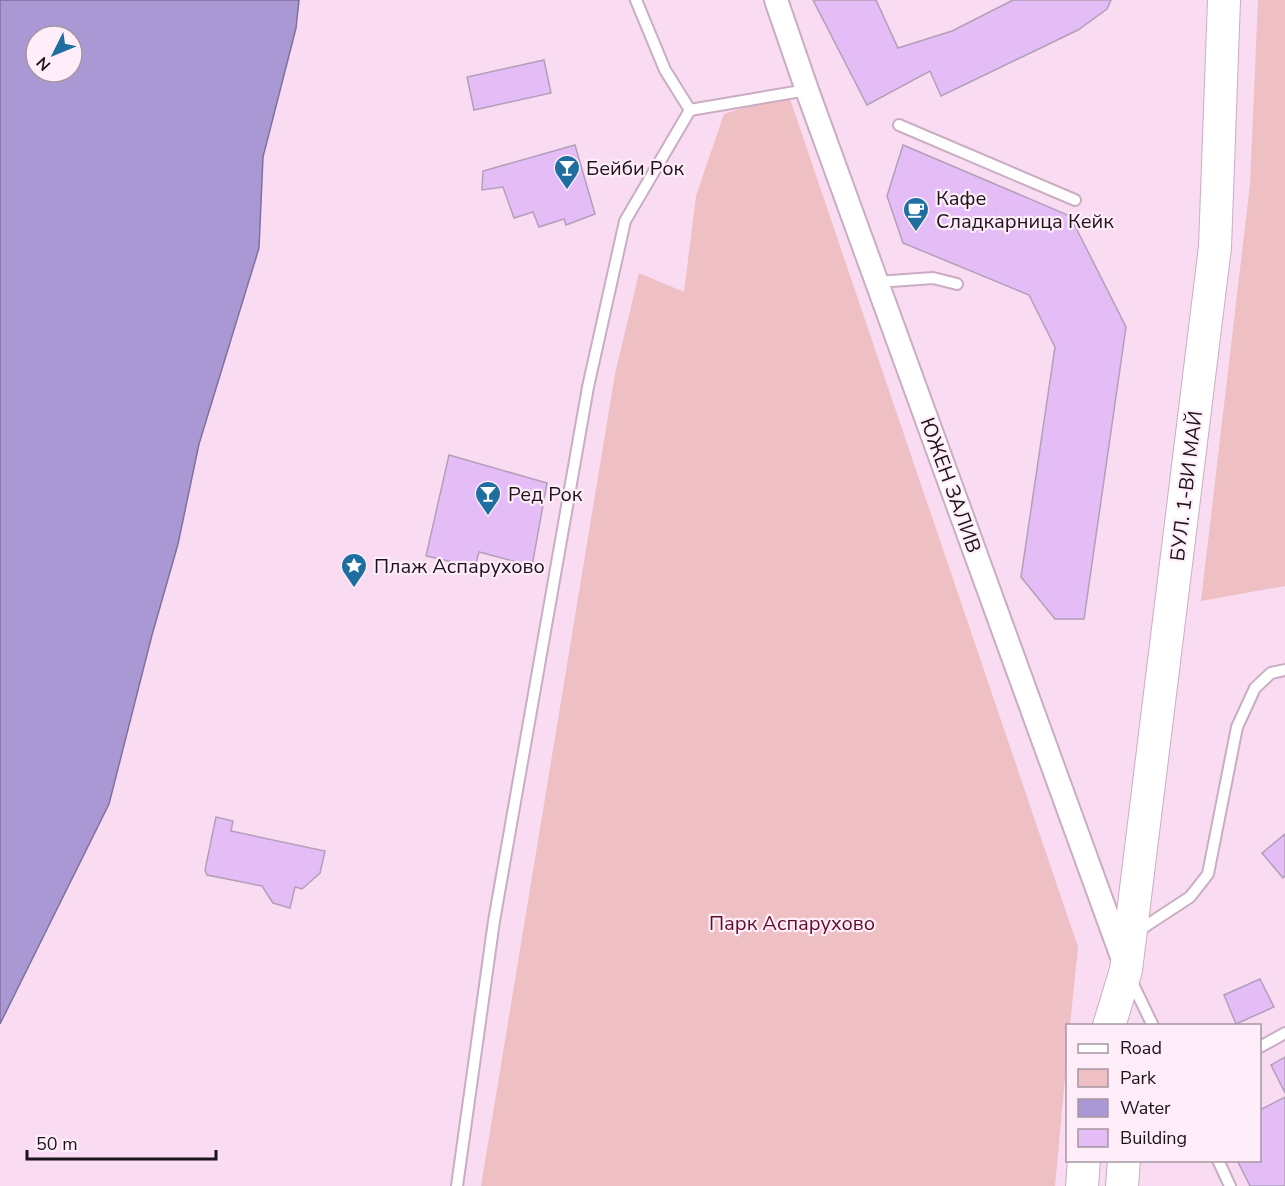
<svg xmlns="http://www.w3.org/2000/svg" width="1285" height="1186" font-family="'Nunito Sans',sans-serif">
  <style>
    .green { fill: #eebfc3 }
    .water { fill: #aa98d5; stroke: #80709d; stroke-width: 1.5; fill-rule: evenodd }
    .building { fill: #e4bdf6; stroke: #b29fba; stroke-width: 1.5 }
    .lines { fill: none; stroke-linecap: round; stroke-linejoin: round }
    .service-casing { stroke: #caadc3; stroke-width: 14 }
    .minor-casing { stroke: #caadc3; stroke-width: 26 }
    .secondary-casing { stroke: #caadc3; stroke-width: 34 }
    .service { stroke: #fff; stroke-width: 10 }
    .minor { stroke: #fff; stroke-width: 22 }
    .secondary { stroke: #fff; stroke-width: 32 }
    .labels { text-anchor: middle; stroke-width: 4.5; stroke-linejoin: round; paint-order: stroke }
    .poi-label { font-size: 20px; fill: #1d131b; stroke: #ffedfa; text-anchor: start }
    .street-label { font-size: 20px; fill: #1d131b; stroke: #ffedfa }
    .park-label { font-size: 20px; fill: #630c25; stroke: #ffedfa }
  </style>
  <rect width="100%" height="100%" fill="#f9dbf2"/>
  <!-- green -->
  <path class="green" d="M 1258,0 L 1285,0 L 1285,586 L 1201,601 L 1250,184 Z
    M 788,93 L 1078,947 L 1070,1025 L 1068,1026 L 1067,1056 L 1055,1186 L 481,1186 L 615,374 L 639,273 L 684,292 L 696,196 L 724,114 Z"/>
  <!-- water -->
  <path class="water" d="M 0,0 L 299,0 L 296,28 L 263,157 L 259,248 L 199,444 L 178,544 L 152,635 L 109,804 L 0,1024 ZM 36,36 L 72,36 L 72,72 L 36,72 Z"/>
  <!-- building -->
  <path class="building" d="M 813,0 L 876,0 L 898,48 L 952,31 L 1013,0 L 1111,0 L 1107,9 L 1078,30 L 941,96 L 930,71 L 867,105 Z
    M 544,60 L 551,93 L 474,110 L 467,77 Z
    M 575,145 L 595,214 L 566,225 L 564,219 L 539,227 L 533,212 L 514,218 L 503,187 L 482,190 L 483,171 Z
    M 903,145 L 1070,216 L 1126,327 L 1084,619 L 1055,619 L 1021,577 L 1055,347 L 1029,295 L 903,243 L 887,196 Z
    M 449,455 L 547,483 L 532,566 L 479,552 L 475,567 L 426,556 Z
    M 216,817 L 233,821 L 231,831 L 325,851 L 320,873 L 302,889 L 295,887 L 290,908 L 273,903 L 262,886 L 207,875 L 205,870 Z
    M 1285,834 L 1285,876 L 1283,878 L 1262,853 Z
    M 1260,979 L 1274,1007 L 1236,1024 L 1224,995 Z
    M 1285,1057 L 1285,1093 L 1271,1065 Z
    M 1285,1097 L 1285,1186 L 1250,1186 L 1237,1160 L 1260,1160 L 1260,1110 Z"/>
  <g class="lines">
    <defs>
      <path id="service" d="M 636,0 L 665,70 L 690,110
        M 899,125 L 1075,200
        M 877,282 L 933,278 L 957,284
        M 1135,933 L 1190,897 L 1208,874 L 1237,727 L 1255,688 L 1271,673 L 1285,670
        M 1131,980 L 1153,1026
        M 1260,1047 L 1285,1033
        M 1218,1160 L 1230,1186
        M 457,1186 L 494,921 L 588,387 L 625,221 L 690,110 L 807,90"/>
      <path id="minor" d="M 776,0 L 807,90 L 1125,965"/>
      <path id="secondary" d="M 1109,1026 L 1126,970 L 1215,247 L 1224,0
        M 1082,1186 L 1084,1160
        M 1122,1186 L 1124,1160"/>
    </defs>
    <!-- service casing -->
    <use href="#service" class="service-casing"/>
    <!-- minor casing -->
    <use href="#minor" class="minor-casing"/>
    <!-- secondary casing -->
    <use href="#secondary" class="secondary-casing"/>
    <!-- service -->
    <use href="#service" class="service"/>
    <!-- minor -->
    <use href="#minor" class="minor"/>
    <!-- secondary -->
    <use href="#secondary" class="secondary"/>
  </g>
  <!-- icons -->
  <defs>
    <symbol id="bar-pin" viewBox="-11 -11 22 30"><path d="M0 17L-7.5 6A9.5 9.5 0 1 1 7.5 6Z" fill="#1e6ea0" stroke="#ffedfa"/><path d="M-6-5H6L.8 .8V4.5H3.5V6h-7V4.5H-.8V.8Z" fill="#fff"/></symbol>
    <symbol id="cafe-pin" viewBox="-11 -11 22 30"><path d="M0 17L-7.5 6A9.5 9.5 0 1 1 7.5 6Z" fill="#1e6ea0" stroke="#ffedfa"/><path d="M-5.5-4.5H6V0H3Q3 3.5 0 3.5H-2.5Q-5.5 3.5-5.5 0ZM3-3.2v2h1.7v-2ZM-6 4.5H4V6H-6Z" fill="#fff"/></symbol>
    <symbol id="sight-pin" viewBox="-11 -11 22 30"><path d="M0 17L-7.5 6A9.5 9.5 0 1 1 7.5 6Z" fill="#1e6ea0" stroke="#ffedfa"/><path d="M0-6L1.8-2.2L6-1.7L2.9 1.2L3.7 5.4L0 3.3L-3.7 5.4L-2.9 1.2L-6-1.7L-1.8-2.2Z" fill="#fff"/></symbol>
  </defs>
  <g fill-rule="evenodd">
    <use href="#bar-pin" x="552" y="153" width="30" height="40"/>
    <use href="#cafe-pin" x="901" y="195" width="30" height="40"/>
    <use href="#bar-pin" x="473" y="479" width="30" height="40"/>
    <use href="#sight-pin" x="339" y="551" width="30" height="40"/>
  </g>
  <g class="labels">
    <!-- poi labels -->
    <g class="poi-label">
      <text x="586" y="175">Бейби Рок</text>
      <text x="936" y="205">Кафе<tspan x="936" dy="23">Сладкарница Кейк</tspan></text>
      <text x="508" y="501">Ред Рок</text>
      <text x="374" y="573">Плаж Аспарухово</text>
    </g>
    <!-- street labels -->
    <g class="street-label">
      <text transform="translate(951 485) rotate(70)" y="7">ЮЖЕН ЗАЛИВ</text>
      <text transform="translate(1186 486) rotate(-83)" y="7">БУЛ. 1-ВИ МАЙ</text>
    </g>
    <!-- park labels -->
    <g class="park-label">
      <text x="792" y="930">Парк Аспарухово</text>
    </g>
  </g>
  <!-- legend -->
  <rect x="1066" y="1024" width="195" height="138" fill="#ffedfa" stroke="#a596a1" stroke-width="1.5"/>
  <rect x="1078" y="1044" width="30" height="9" fill="#ffffff" stroke="#a596a1" stroke-width="1.5"/>
  <text x="1120" y="1054" font-size="18" fill="#1d131b">Road</text>
  <rect x="1078" y="1069" width="30" height="18" fill="#eebfc3" stroke="#a596a1" stroke-width="1.5"/>
  <text x="1120" y="1084" font-size="18" fill="#1d131b">Park</text>
  <rect x="1078" y="1099" width="30" height="18" fill="#aa98d5" stroke="#a596a1" stroke-width="1.5"/>
  <text x="1120" y="1114" font-size="18" fill="#1d131b">Water</text>
  <rect x="1078" y="1129" width="30" height="18" fill="#e4bdf6" stroke="#a596a1" stroke-width="1.5"/>
  <text x="1120" y="1144" font-size="18" fill="#1d131b">Building</text>
  <!-- north arrow -->
  <g transform="translate(54 54) rotate(227)"><circle r="28" fill="#ffedfa" stroke="#a596a1" stroke-width="1.5"/>
  <path d="M0-4.5L10 22L0 15L-10 22Z" fill="#1e6ea0"/>
  <text y="-9" font-size="16" font-weight="bold" text-anchor="middle" fill="#1d131b">N</text>
  </g>
  <!-- scale -->
  <path d="M27 1150v9h189v-9" fill="none" stroke="#1d131b" stroke-width="3"/>
  <text x="36" y="1150" font-size="18" fill="#1d131b" stroke="#ffedfa" stroke-width="4.5" paint-order="stroke">50 m</text>
</svg>
